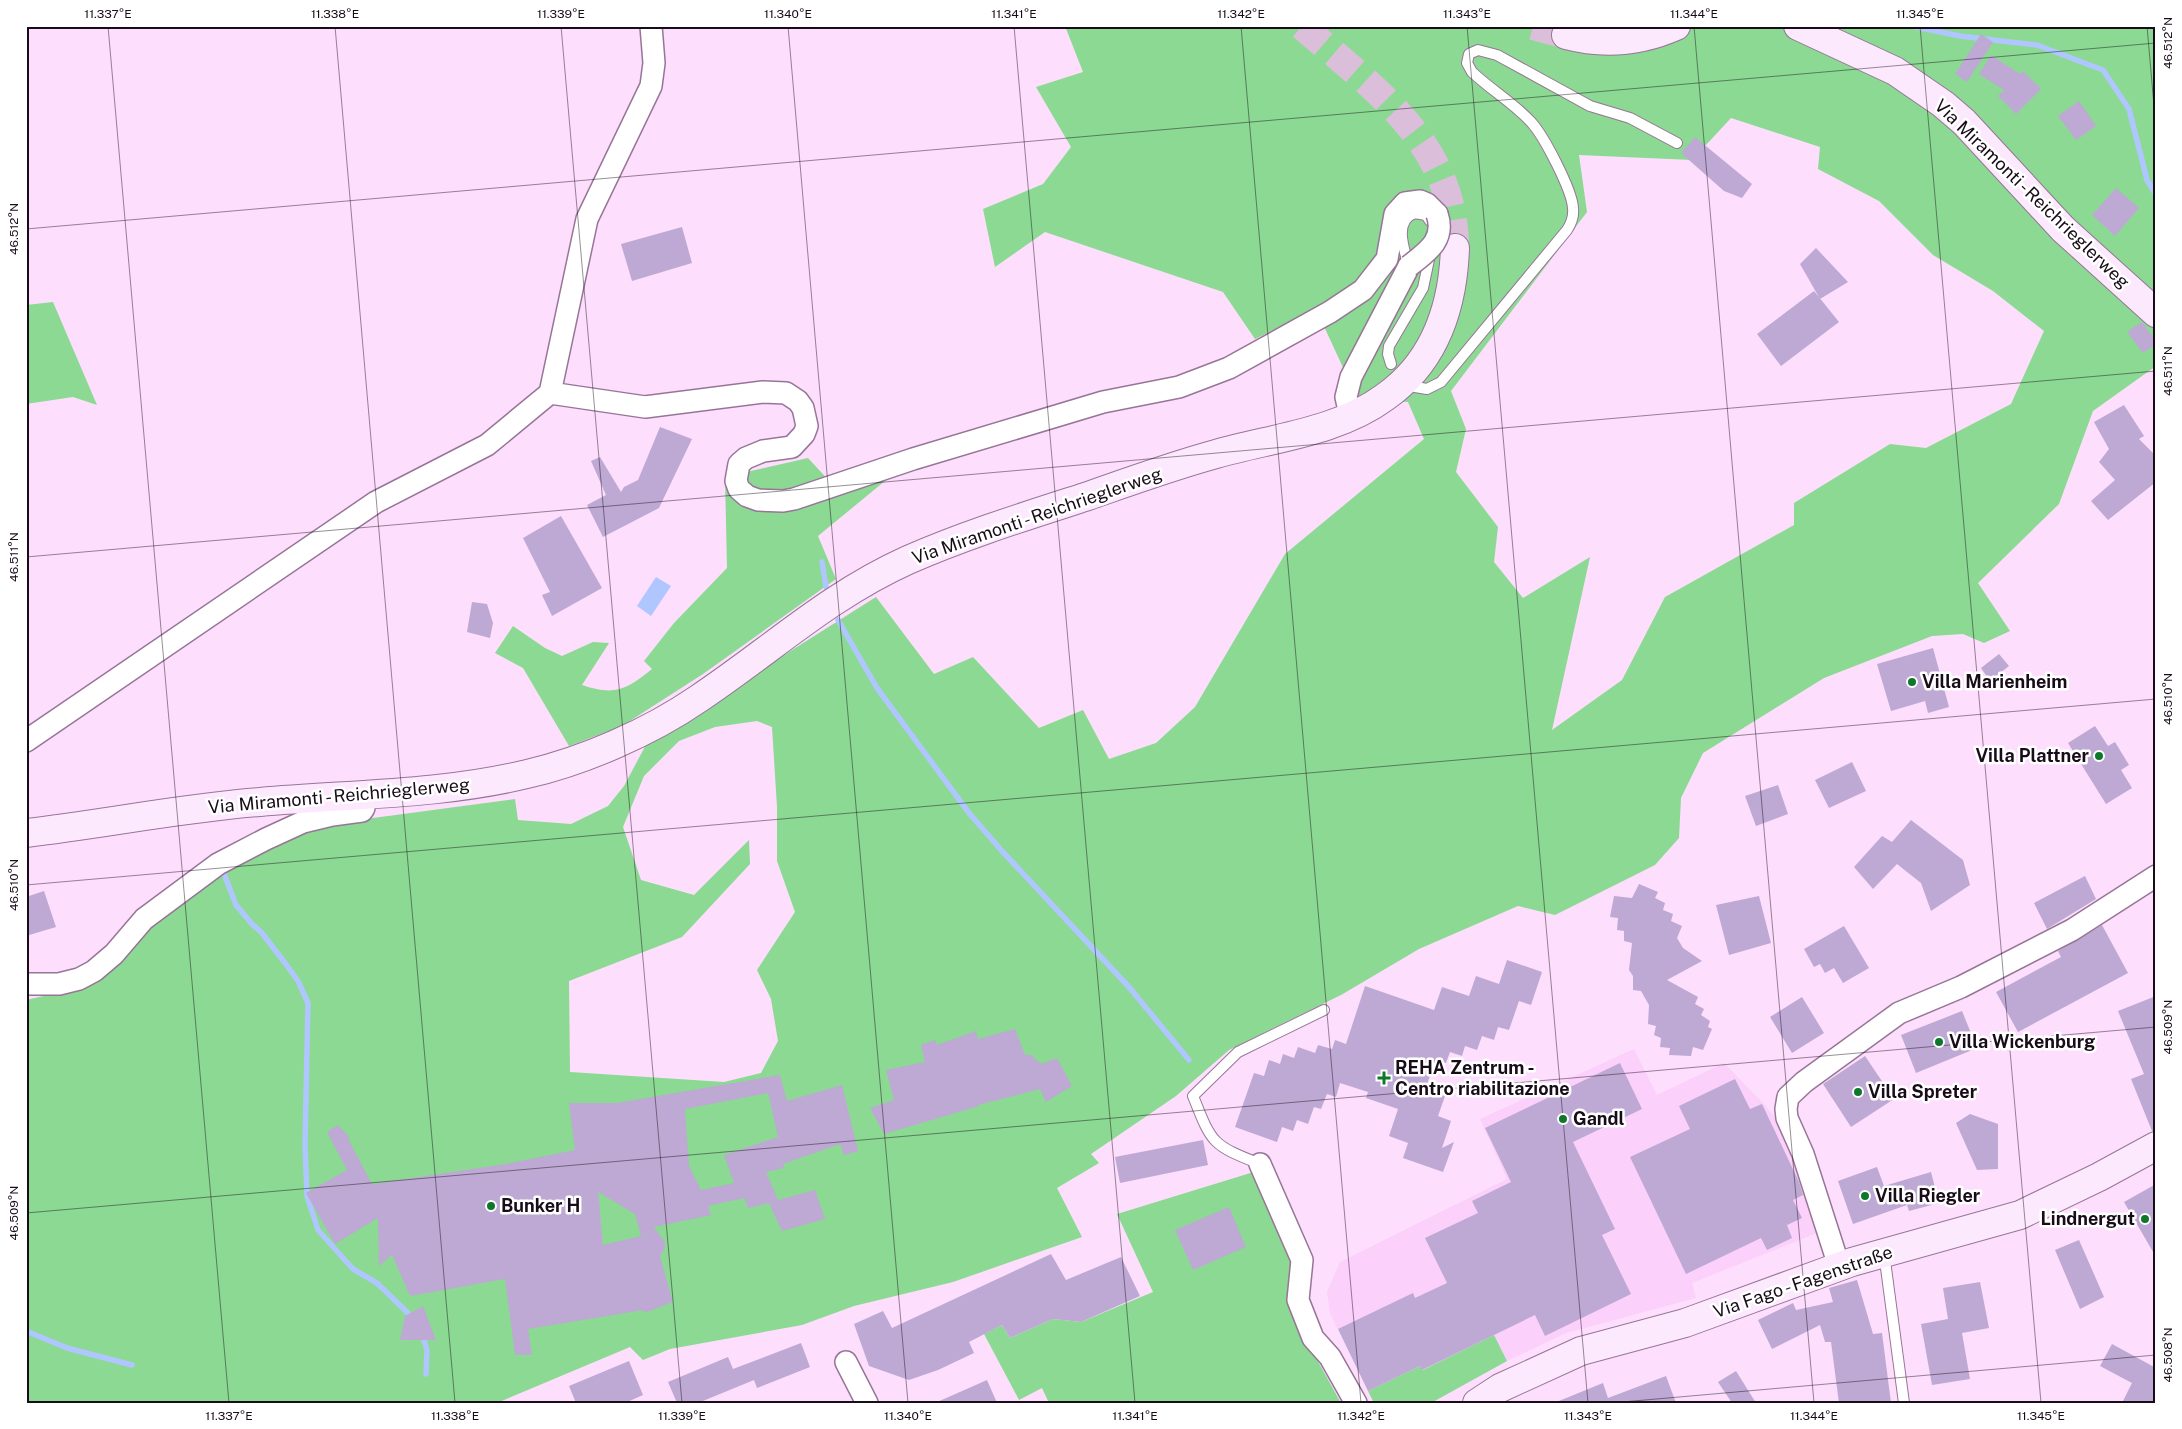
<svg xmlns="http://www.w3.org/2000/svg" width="2182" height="1429" font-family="'Public Sans',sans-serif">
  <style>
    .built { fill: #fbd0fa }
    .green { fill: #8bd992; fill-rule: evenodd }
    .water { fill: #afc7fe }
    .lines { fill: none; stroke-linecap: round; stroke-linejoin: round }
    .stream { stroke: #afc7fe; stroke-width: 5.5 }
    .building { fill: #bda9d3; fill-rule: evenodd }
    .secondary-tunnel { stroke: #dbbeda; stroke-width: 28; stroke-dasharray: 28 14; stroke-linecap: butt }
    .lane-casing { stroke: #977597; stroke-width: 12 }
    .street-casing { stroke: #977597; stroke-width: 24 }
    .secondary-casing { stroke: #977597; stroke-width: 30 }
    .lane { stroke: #fff; stroke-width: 10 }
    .street { stroke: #fff; stroke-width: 21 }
    .secondary { stroke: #fde9fd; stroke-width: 28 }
    .street-bridge-casing { stroke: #977597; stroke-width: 24; stroke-linecap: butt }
    .street-bridge { stroke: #fff; stroke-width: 21 }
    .ticks { fill: none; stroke: #180c18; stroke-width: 1; stroke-opacity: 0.45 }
    .poi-dot { fill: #0f772a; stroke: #fff; stroke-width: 2 }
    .labels { text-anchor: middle; stroke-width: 5; stroke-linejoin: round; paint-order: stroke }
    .street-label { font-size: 18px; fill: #180c18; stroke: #fff }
    .poi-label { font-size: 18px; font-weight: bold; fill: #180c18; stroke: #fff; text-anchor: start }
    .neatline { fill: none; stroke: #180c18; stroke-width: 2 }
    .ticks-label { font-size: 12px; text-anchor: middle; fill: #180c18 }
  </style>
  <rect width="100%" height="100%" fill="#fddefc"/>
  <!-- built -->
  <path class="built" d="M 1634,1049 L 1657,1095 L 1724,1063 L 1764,1104 L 1784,1128 L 1817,1233 L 1692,1283 L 1696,1298 L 1566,1333 L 1507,1361 L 1431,1403 L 1374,1403 L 1330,1313 L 1327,1292 L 1340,1262 L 1507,1179 L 1480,1119 Z"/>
  <!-- green -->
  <path class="green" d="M 1065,26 L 2156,26 L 2156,366 L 2093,411 L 2059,504 L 1978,583 L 2010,631 L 1984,643 L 1963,634 L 1932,636 L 1824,678 L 1703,753 L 1681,798 L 1679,838 L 1655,865 L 1555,915 L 1518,906 L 1419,949 L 1341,995 L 1229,1050 L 1176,1096 L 1091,1154 L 1099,1163 L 1057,1188 L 1082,1237 L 953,1282 L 854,1306 L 802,1325 L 670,1349 L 643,1360 L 630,1347 L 497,1403 L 26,1403 L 26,1000 L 79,988 L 142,929 L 215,875 L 299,830 L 328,824 L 515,799 L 518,820 L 571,824 L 608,806 L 624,786 L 648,741 L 876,597 L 934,674 L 973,657 L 1039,728 L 1083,710 L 1109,759 L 1156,743 L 1195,707 L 1285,554 L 1424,439 L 1408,402 L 1358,400 L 1316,309 L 1255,339 L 1223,292 L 1045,232 L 995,267 L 983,209 L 1043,184 L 1071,147 L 1036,87 L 1083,72 ZM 1731,118 L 1820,147 L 1818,169 L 1879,201 L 1933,255 L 1993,291 L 2044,331 L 2011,404 L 1926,448 L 1890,444 L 1794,503 L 1794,525 L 1665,597 L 1622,680 L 1552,730 L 1590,557 L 1523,598 L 1494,562 L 1498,527 L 1456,472 L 1466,429 L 1451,391 L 1587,212 L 1579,155 L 1692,160 ZM 757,721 L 772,727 L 777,807 L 777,861 L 795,912 L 757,970 L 771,999 L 778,1041 L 761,1073 L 724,1082 L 570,1072 L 569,981 L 682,937 L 750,864 L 749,840 L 694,895 L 641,880 L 623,827 L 644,776 L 679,741 L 715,727 Z
    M 53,302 L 97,405 L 73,397 L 26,404 L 26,305 Z
    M 808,458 L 832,484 L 891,476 L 818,536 L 836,579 L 703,674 L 622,726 L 569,746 L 523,668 L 495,653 L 513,626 L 545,648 L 562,656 L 593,642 L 609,643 L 582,685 C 615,696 626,690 652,669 L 644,661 L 674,623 L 727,568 L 725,477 Z
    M 1257,1171 L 1292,1252 L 1289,1309 L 1341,1403 L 1049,1403 L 1042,1388 L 1019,1400 L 984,1334 L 1002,1325 L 1010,1338 L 1053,1319 L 1081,1322 L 1153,1292 L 1117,1214 Z
    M 1494,1335 L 1507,1361 L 1431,1403 L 1374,1403 L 1368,1391 L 1420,1366 L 1423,1370 Z"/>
  <!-- water -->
  <path class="water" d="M 656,577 L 671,586 L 651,616 L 637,606 Z"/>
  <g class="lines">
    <!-- stream -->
    <path class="stream" d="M 1911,26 L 1960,36 L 2037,45 L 2103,70 L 2129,109 L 2147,180 L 2156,195
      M 822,562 L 826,587
      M 838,620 L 877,688 L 969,813 L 1002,851 L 1129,987 L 1189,1060
      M 223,871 L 236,905 L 252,924 L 262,933 L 285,963 L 298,981 L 308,1003 L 305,1145 L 307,1196 L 318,1230 L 353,1269 L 377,1283 L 413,1318
      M 26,1331 L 67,1348 L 132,1365
      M 422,1334 L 427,1350 L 426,1374"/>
  </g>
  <!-- building -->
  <path class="building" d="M 1981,34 L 1993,42 L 1967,82 L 1955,74 Z
    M 1991,55 L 2020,74 L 2023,71 L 2041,89 L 2016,114 L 1998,96 L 2004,90 L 1979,74 Z
    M 2079,101 L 2096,126 L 2076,140 L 2058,116 Z
    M 1695,137 L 1752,184 L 1742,198 L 1724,191 L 1681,153 Z
    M 2116,188 L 2139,208 L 2115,236 L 2092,215 Z
    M 682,227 L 692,263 L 632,281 L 621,244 Z
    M 1816,248 L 1848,282 L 1820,299 L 1800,264 Z
    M 1814,291 L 1839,322 L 1781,366 L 1757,334 Z
    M 2142,322 L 2156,341 L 2156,344 L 2143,353 L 2127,332 Z
    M 2124,405 L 2144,436 L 2139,439 L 2156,456 L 2156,482 L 2108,520 L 2091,501 L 2115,480 L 2099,462 L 2109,449 L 2094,422 Z
    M 660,427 L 692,439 L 659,508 L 603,537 L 587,505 L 606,495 L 591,461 L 600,457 L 621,492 L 624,487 L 638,480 Z
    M 561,516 L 602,588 L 552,616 L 542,595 L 550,592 L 523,538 Z
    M 472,602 L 487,604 L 493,623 L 490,638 L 467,632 Z
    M 1933,648 L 1949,707 L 1928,713 L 1925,701 L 1891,711 L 1877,664 Z
    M 1999,654 L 2009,666 L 1990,681 L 1981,668 Z
    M 2095,726 L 2108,746 L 2115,742 L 2129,765 L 2121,770 L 2132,788 L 2106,804 L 2068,743 Z
    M 1852,762 L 1866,791 L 1829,808 L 1815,780 Z
    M 1778,785 L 1788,814 L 1756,826 L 1745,796 Z
    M 1911,820 L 1963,860 L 1970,885 L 1931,911 L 1921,883 L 1897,864 L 1873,889 L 1854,867 L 1882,836 L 1892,842 Z
    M 2085,876 L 2096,899 L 2047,929 L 2034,903 Z
    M 1639,884 L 1658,892 L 1655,898 L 1665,903 L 1663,910 L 1673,914 L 1671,921 L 1682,926 L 1677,938 L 1683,948 L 1702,961 L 1667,980 L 1698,997 L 1695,1004 L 1704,1009 L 1701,1015 L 1710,1021 L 1708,1027 L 1712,1029 L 1703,1050 L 1693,1047 L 1691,1056 L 1669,1055 L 1670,1048 L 1660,1047 L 1661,1038 L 1654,1035 L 1656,1026 L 1648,1024 L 1649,1005 L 1641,991 L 1633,990 L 1633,976 L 1629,970 L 1632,943 L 1624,941 L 1624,931 L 1617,930 L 1618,918 L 1610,917 L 1614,896 L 1632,898 Z
    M 44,891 L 56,927 L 26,936 L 26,897 Z
    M 1759,896 L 1771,943 L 1729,955 L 1716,905 Z
    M 2102,925 L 2128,973 L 2018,1032 L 1996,992 L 2061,957 L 2058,951 Z
    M 1844,926 L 1869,968 L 1843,983 L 1834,968 L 1825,973 L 1820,964 L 1814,967 L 1804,949 Z
    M 1507,960 L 1542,972 L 1531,1005 L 1519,1001 L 1509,1030 L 1498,1027 L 1494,1040 L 1482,1036 L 1477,1050 L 1465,1046 L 1462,1056 L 1450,1052 L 1446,1063 L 1436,1060 L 1425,1089 L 1445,1096 L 1438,1116 L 1451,1121 L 1442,1148 L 1454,1142 L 1443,1172 L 1403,1158 L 1408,1143 L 1389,1136 L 1398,1109 L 1366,1098 L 1368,1092 L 1340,1083 L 1336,1097 L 1327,1094 L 1321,1109 L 1314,1107 L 1308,1124 L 1297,1120 L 1293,1131 L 1282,1127 L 1277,1142 L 1235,1127 L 1254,1073 L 1264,1076 L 1269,1060 L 1280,1064 L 1283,1054 L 1294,1058 L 1298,1047 L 1315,1053 L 1318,1045 L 1332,1049 L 1335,1040 L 1346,1044 L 1365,986 L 1434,1010 L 1442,987 L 1469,996 L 1476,976 L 1499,984 Z
    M 2156,996 L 2156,1130 L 2152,1131 L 2131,1079 L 2144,1074 L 2118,1011 Z
    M 1802,997 L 1824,1033 L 1792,1053 L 1770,1017 Z
    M 1962,1011 L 1977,1048 L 1916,1073 L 1901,1035 Z
    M 1015,1029 L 1025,1055 L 1031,1055 L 1041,1064 L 1057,1058 L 1072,1086 L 1046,1102 L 1040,1089 L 978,1105 L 979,1106 L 884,1134 L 870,1108 L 894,1100 L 886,1070 L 925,1062 L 921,1045 L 935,1040 L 937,1045 L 976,1031 L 978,1039 Z
    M 1865,1056 L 1894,1099 L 1851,1127 L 1823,1084 Z
    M 1620,1063 L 1642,1109 L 1573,1142 L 1615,1229 L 1602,1235 L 1631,1294 L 1545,1336 L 1535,1315 L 1422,1370 L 1420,1366 L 1368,1391 L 1338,1329 L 1413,1293 L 1415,1298 L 1447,1283 L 1425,1238 L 1478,1213 L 1472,1201 L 1511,1182 L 1485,1128 Z
    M 780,1075 L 787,1101 L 842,1085 L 858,1151 L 844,1155 L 840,1144 L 783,1164 L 784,1168 L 766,1172 L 778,1200 L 815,1190 L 825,1219 L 782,1231 L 769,1203 L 748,1208 L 744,1198 L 708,1206 L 711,1215 L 654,1227 L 665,1242 L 665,1248 L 660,1256 L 673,1302 L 644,1313 L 643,1310 L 528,1329 L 532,1355 L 515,1355 L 505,1279 L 410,1296 L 392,1255 L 379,1266 L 378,1218 L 335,1244 L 306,1193 L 347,1170 L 327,1132 L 338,1125 L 350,1138 L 348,1139 L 372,1184 L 506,1164 L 575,1150 L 569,1103 L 617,1103 ZM 768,1093 L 778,1137 L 724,1155 L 734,1183 L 701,1190 L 689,1166 L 685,1109 ZM 598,1192 L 635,1214 L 641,1236 L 603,1245 Z
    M 1735,1079 L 1750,1109 L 1762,1104 L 1799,1182 L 1803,1195 L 1793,1200 L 1802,1218 L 1787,1225 L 1792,1238 L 1767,1250 L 1761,1238 L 1686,1274 L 1630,1157 L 1690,1129 L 1679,1106 Z
    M 1970,1114 L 1998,1124 L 1998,1169 L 1977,1170 L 1956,1123 Z
    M 1203,1140 L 1208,1165 L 1120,1183 L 1115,1157 Z
    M 1877,1167 L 1884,1186 L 1931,1172 L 1939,1203 L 1909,1211 L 1907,1205 L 1853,1224 L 1838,1181 Z
    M 2156,1184 L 2156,1257 L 2124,1202 Z
    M 1229,1207 L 1246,1247 L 1193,1270 L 1175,1230 Z
    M 2079,1240 L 2104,1297 L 2080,1309 L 2055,1250 Z
    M 1051,1254 L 1066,1280 L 1121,1257 L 1140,1296 L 1081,1322 L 1053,1319 L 1010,1338 L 1002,1325 L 969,1342 L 974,1353 L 938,1370 L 909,1380 L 869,1366 L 854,1324 L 883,1311 L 892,1328 Z
    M 1857,1280 L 1873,1334 L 1882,1333 L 1891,1403 L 1839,1403 L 1831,1342 L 1825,1342 L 1820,1325 L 1772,1349 L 1758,1320 L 1793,1303 L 1796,1310 L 1833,1302 L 1829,1288 Z
    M 1980,1282 L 1989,1328 L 1962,1333 L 1970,1379 L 1932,1385 L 1921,1324 L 1948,1319 L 1943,1288 Z
    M 423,1306 L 436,1340 L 400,1340 L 405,1316 Z
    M 801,1343 L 810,1367 L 757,1388 L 754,1380 L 698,1403 L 677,1403 L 668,1382 L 728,1357 L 733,1369 Z
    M 2112,1344 L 2156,1368 L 2156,1403 L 2122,1403 L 2132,1383 L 2100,1366 Z
    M 629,1361 L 643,1395 L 625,1403 L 576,1403 L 569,1386 Z
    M 1736,1371 L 1756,1403 L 1732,1403 L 1718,1382 Z
    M 1666,1376 L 1676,1403 L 1554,1403 L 1603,1383 L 1608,1398 Z
    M 987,1380 L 997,1403 L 935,1403 Z"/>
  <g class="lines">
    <!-- secondary-tunnel -->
    <path class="secondary-tunnel" d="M 1302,26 C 1374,89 1455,143 1455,248
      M 1533,26 L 1566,35"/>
    <defs>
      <path id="lane" d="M 1409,266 C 1404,250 1393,220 1415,213 L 1426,215 L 1430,221
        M 1391,364 L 1388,354 L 1389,346 L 1423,288 L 1431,250
        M 1415,387 L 1427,389 L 1441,382 L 1567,230 C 1571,224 1574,217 1573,208 C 1572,190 1544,136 1531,122 C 1514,103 1491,90 1472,72 L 1467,63 L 1469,54 L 1478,50 L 1497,55 L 1590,106 L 1630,118 L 1677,143
        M 1260,1164 C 1212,1145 1212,1144 1193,1096 L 1238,1052 L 1324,1010
        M 1884,1253 L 1904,1403"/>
      <path id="street" d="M 550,393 L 645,407 L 763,392 L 786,393 L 798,401 L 803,408 L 807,426 L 804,434 L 792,447 L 763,451 L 746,458 L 739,464 L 736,481 L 739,489 L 747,496 L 758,500 L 783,501 L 794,499 L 913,459 L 1103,402 L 1179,387 L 1229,368 L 1330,312 L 1363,290 L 1387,259 L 1395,214 L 1405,203 L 1420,201 L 1427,204 L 1437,214
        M 1350,415 L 1346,397 L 1351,377 L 1409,266
        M 26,741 L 376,502 L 487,445 L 550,393 L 587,219 L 651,86 L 654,63 L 651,26
        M 26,984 L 59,984 L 79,979 L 94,971 L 114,954 L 144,919 L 218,864 L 266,839 L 303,822 L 332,815 L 362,811 L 364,808 L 364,796
        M 1260,1164 L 1302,1260 L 1298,1300 L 1313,1338 L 1330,1357 L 1356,1403
        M 1839,1266 L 1803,1154 L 1787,1118 L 1786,1109 L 1788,1097 L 1804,1082 L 1899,1013 L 1961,987 L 2072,930 L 2156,876
        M 846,1362 L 867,1403"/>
      <path id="secondary" d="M 1798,26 L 1895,71 L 1943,104 L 1964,122 L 2063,229 L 2156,313
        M 1566,35 C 1604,45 1640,42 1676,26
        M 26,833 C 104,824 182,808 260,802 C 350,794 440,795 527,774 C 584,761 650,732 698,699 C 770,651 828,596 908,560 C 965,535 1026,516 1085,497 C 1128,482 1172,466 1216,454 C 1272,438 1338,432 1385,397 C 1435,362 1453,306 1455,248
        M 1477,1403 L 1500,1388 L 1581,1351 L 1685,1323 L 1852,1262 L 2020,1215 L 2099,1177 L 2156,1146"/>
    </defs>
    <!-- lane casing -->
    <use href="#lane" class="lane-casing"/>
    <!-- street casing -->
    <use href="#street" class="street-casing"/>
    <!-- secondary casing -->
    <use href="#secondary" class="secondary-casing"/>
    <!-- lane -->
    <use href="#lane" class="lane"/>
    <!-- street -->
    <use href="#street" class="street"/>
    <!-- secondary -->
    <use href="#secondary" class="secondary"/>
    <defs>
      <path id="street-bridge" d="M 1409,266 C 1427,252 1446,240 1437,214"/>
    </defs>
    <!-- street-bridge casing -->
    <use href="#street-bridge" class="street-bridge-casing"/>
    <!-- street-bridge -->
    <use href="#street-bridge" class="street-bridge"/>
  </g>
  <!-- ticks -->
  <path class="ticks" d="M 108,26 L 229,1403M 335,26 L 455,1403M 561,26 L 682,1403M 788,26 L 908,1403M 1014,26 L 1135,1403M 1241,26 L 1361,1403M 1467,26 L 1588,1403M 1694,26 L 1814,1403M 1920,26 L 2041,1403M 2147,26 L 2156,129M 26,229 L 2156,43M 26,557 L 2156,371M 26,885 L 2156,699M 26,1213 L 2156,1027M 1611,1403 L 2156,1355"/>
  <!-- markers -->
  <g class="poi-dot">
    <circle cx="1912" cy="682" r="5"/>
    <circle cx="2099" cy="756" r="5"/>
    <circle cx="1939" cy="1042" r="5"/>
    <path d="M1381.5 1070.5h5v5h5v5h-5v5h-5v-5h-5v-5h5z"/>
    <circle cx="1858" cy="1092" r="5"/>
    <circle cx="1563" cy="1119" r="5"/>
    <circle cx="1865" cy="1196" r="5"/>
    <circle cx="491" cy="1206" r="5"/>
    <circle cx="2145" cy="1219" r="5"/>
  </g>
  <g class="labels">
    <!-- street labels -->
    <g class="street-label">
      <text transform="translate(2032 194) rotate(44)" y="6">Via Miramonti - Reichrieglerweg</text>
      <text transform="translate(1037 516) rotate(-19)" y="6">Via Miramonti - Reichrieglerweg</text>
      <text transform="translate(339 796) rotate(-5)" y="6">Via Miramonti - Reichrieglerweg</text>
      <text transform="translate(1803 1282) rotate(-19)" y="6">Via Fago - Fagenstraße</text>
    </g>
    <!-- poi labels -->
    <g class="poi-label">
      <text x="1922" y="688">Villa Marienheim</text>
      <text x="2089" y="762" text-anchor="end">Villa Plattner</text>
      <text x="1949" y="1048">Villa Wickenburg</text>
      <text x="1395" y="1074">REHA Zentrum -<tspan x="1395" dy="21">Centro riabilitazione</tspan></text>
      <text x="1868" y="1098">Villa Spreter</text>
      <text x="1573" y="1125">Gandl</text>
      <text x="1875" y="1202">Villa Riegler</text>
      <text x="501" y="1212">Bunker H</text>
      <text x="2135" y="1225" text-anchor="end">Lindnergut</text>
    </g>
  </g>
  <!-- border -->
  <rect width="2182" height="1429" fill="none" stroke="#ffffff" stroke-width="55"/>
  <rect x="28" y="28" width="2126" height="1374" class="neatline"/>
  <g class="ticks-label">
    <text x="108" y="18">11.337°E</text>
    <text x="335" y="18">11.338°E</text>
    <text x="561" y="18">11.339°E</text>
    <text x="788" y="18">11.340°E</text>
    <text x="1014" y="18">11.341°E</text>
    <text x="1241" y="18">11.342°E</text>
    <text x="1467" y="18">11.343°E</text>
    <text x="1694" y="18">11.344°E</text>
    <text x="1920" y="18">11.345°E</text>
    <text transform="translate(2168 43) rotate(-90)" y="4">46.512°N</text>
    <text transform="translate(14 229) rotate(-90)" y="4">46.512°N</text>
    <text transform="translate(2168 371) rotate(-90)" y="4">46.511°N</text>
    <text transform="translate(14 557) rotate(-90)" y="4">46.511°N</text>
    <text transform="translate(2168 699) rotate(-90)" y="4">46.510°N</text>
    <text transform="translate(14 885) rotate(-90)" y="4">46.510°N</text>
    <text transform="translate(2168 1027) rotate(-90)" y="4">46.509°N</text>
    <text transform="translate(14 1213) rotate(-90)" y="4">46.509°N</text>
    <text transform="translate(2168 1355) rotate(-90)" y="4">46.508°N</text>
    <text x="229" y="1420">11.337°E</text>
    <text x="455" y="1420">11.338°E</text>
    <text x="682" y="1420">11.339°E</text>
    <text x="908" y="1420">11.340°E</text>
    <text x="1135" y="1420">11.341°E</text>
    <text x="1361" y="1420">11.342°E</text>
    <text x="1588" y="1420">11.343°E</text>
    <text x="1814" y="1420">11.344°E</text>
    <text x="2041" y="1420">11.345°E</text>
  </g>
</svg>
